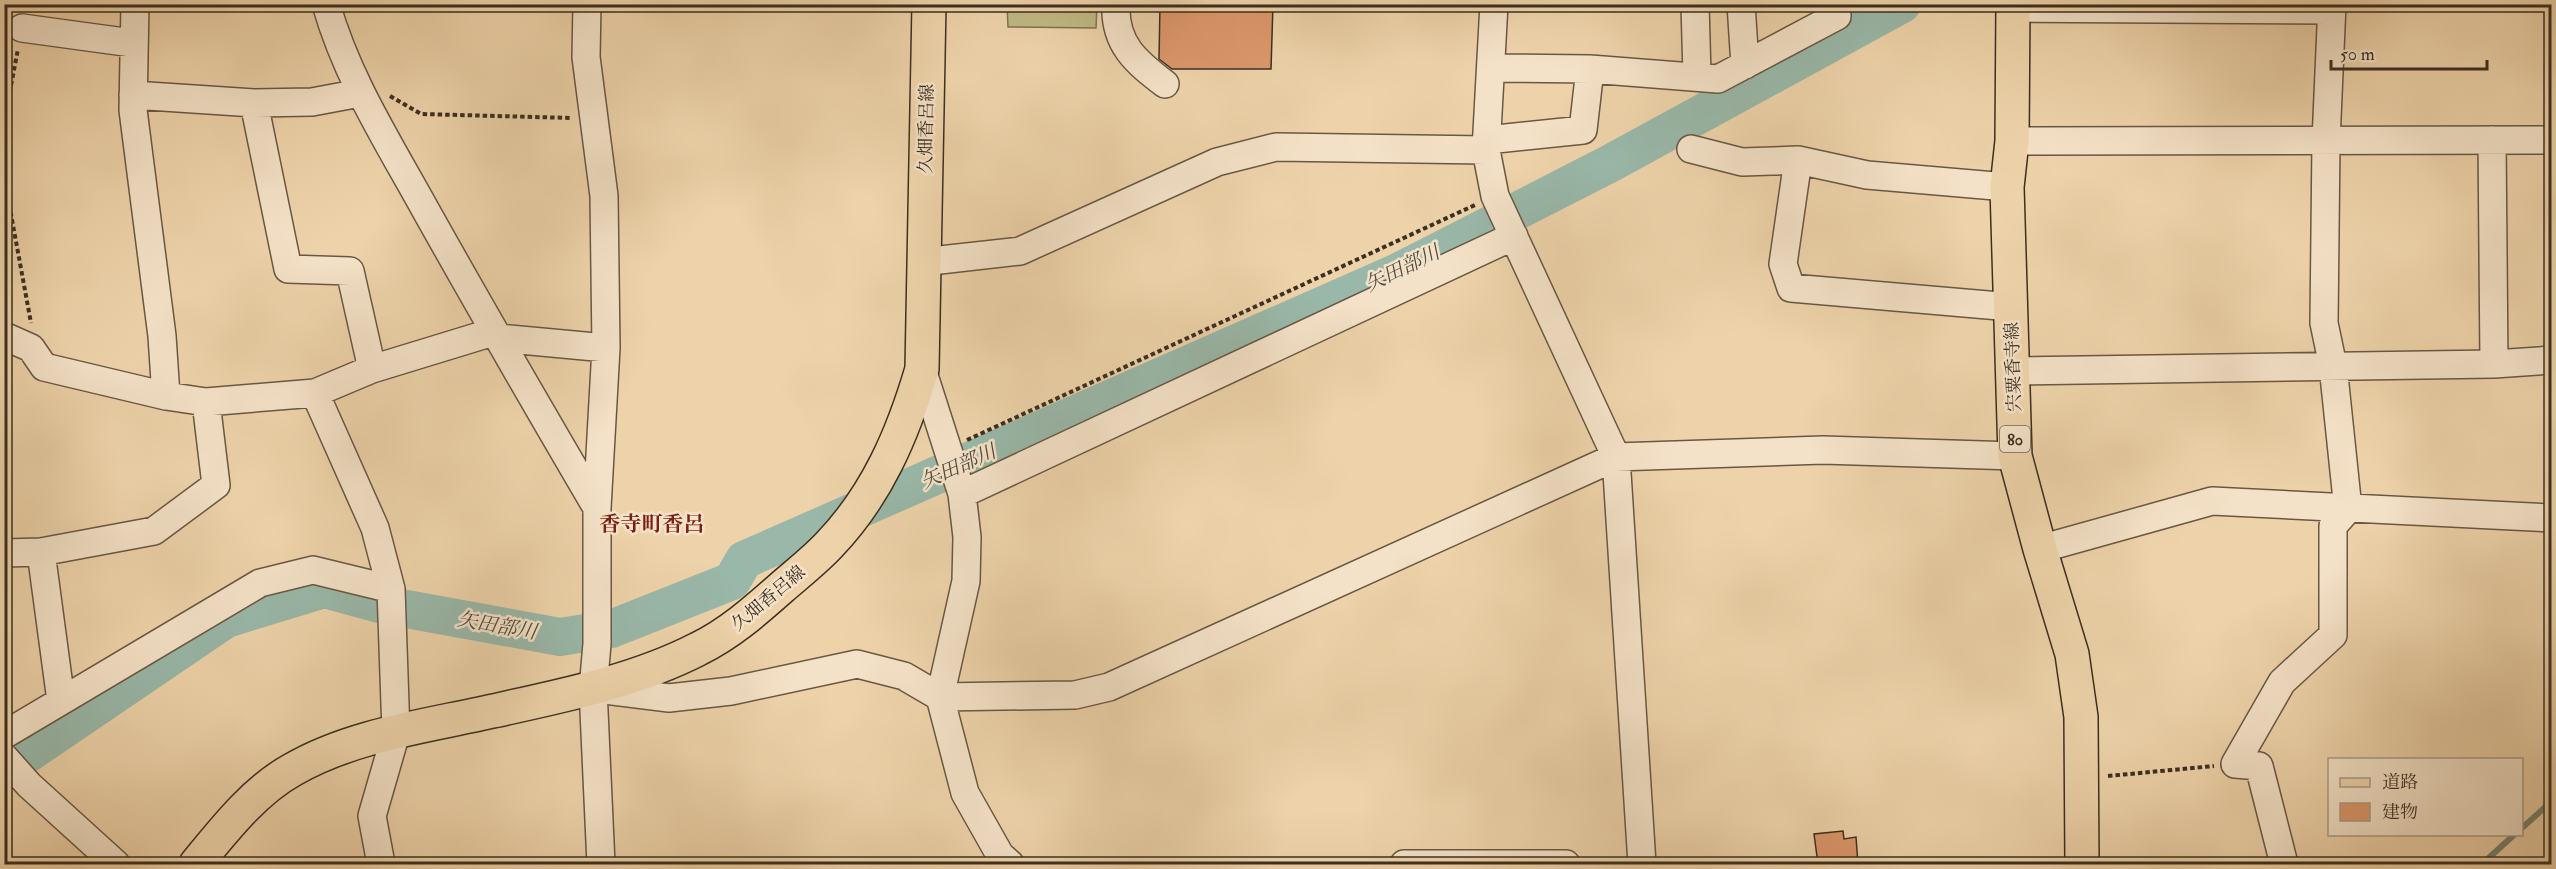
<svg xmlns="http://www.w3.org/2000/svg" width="2556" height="869" font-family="'IM FELL Double Pica','Noto Serif JP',serif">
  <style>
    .green { fill: #bfba84; stroke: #7d7452; stroke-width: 1.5 }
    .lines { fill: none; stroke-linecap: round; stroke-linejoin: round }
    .stream { stroke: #738173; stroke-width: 6 }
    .river { stroke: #99b8a9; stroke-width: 38 }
    .building { fill: #dc976b; stroke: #3b2f21; stroke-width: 1.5 }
    .minor-casing { stroke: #685843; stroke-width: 30 }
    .major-casing { stroke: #3b2f21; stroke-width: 36 }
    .path { stroke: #3b2f21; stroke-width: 4; stroke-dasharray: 4.5 3; stroke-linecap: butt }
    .minor { stroke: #f4e2c8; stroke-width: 27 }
    .major { stroke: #eed3aa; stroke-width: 33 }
    .labels { text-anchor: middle; stroke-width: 5; stroke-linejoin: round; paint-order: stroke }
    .shield { fill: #f4e2c8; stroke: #726553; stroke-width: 1.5 }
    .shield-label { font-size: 16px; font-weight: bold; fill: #3b2f21 }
    .street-label { font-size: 18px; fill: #3b2f21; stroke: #f4e2c8 }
    .water-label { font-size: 20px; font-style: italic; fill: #4e4a3c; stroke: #f4e2c8 }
    .quarter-label { font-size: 21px; font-weight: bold; fill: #7a1f14; stroke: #f4e2c8 }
  </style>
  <rect width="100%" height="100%" fill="#eed3aa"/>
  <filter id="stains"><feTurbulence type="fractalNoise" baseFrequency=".00333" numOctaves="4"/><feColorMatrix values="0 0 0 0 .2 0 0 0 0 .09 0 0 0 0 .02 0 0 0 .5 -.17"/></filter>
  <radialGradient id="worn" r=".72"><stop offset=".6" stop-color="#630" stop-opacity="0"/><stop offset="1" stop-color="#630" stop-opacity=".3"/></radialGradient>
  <!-- green -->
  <path class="green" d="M 1007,5 L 1097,5 L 1096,28 L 1008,27 Z"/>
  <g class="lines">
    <!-- stream -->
    <path class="stream" d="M 2522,828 L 2552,801
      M 2482,864 L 2515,834"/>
    <!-- river -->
    <path class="river" d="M 4,770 L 226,619 L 324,589 L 379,604 L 560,637 L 611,629 L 732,581 L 744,560 L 1396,273 L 1611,163 L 1902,4"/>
  </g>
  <!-- building -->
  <path class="building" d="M 1160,4 L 1273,4 L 1271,69 L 1172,69 L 1159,59 Z
    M 1843,831 L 1844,839 L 1856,837 L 1858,864 L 1818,864 L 1814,834 Z"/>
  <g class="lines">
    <defs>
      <path id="minor" d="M 135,4 L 133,110 L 162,336 L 166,396
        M 326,4 C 347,78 388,142 425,209 C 481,309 539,409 597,508
        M 587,4 L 586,57 L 604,196 L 606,348 L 597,508 L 597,644 L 593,689 L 601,864
        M 1116,4 C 1114,44 1136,62 1165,84
        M 1494,4 L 1486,150 L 1495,196 L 1616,457 L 1642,864
        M 1695,4 L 1697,76
        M 1741,4 L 1745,65
        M 2012,8 L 2332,10
        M 22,28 L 132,43
        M 1491,68 L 1590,69 L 1718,79 L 1837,16 L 1836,4
        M 133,95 L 254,103 L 312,102 L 360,93
        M 254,103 L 288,269 L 350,271 L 372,369
        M 1487,140 L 1583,130 L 1590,69
        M 2492,140 L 2494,364
        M 2012,141 L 2552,140
        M 1691,149 L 1742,162 L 1798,160
        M 2007,187 L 1867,175 L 1798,160 L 1783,264 L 1791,288 L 2011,307
        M 922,262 L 1020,251 L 1217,162 L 1276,147 L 1486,150
        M 4,336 L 31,348 L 44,367 L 166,396 L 206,402 L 315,393 L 372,369 L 493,332
        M 498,338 L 606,348
        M 922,369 L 962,494 L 967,537 L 966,581 L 940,697 L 965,793 L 1000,855 L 1010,864
        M 2014,371 L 2494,364 L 2552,360
        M 315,393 L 375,528 L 391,589 L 396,733 L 372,816 L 381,864
        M 962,494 L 1514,236
        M 2040,549 L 2212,501 L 2552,518
        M 41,552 L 61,701
        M 4,553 L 41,552 L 154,531 L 216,485 L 206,402
        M 597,689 L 669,698 L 731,691 L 857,664 L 904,676 L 940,697 L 1075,695 L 1109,687 L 1616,457 L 1823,450 L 2015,456
        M 4,735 L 260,583 L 313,570 L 391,589
        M 4,757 L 29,785 L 116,864
        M 1404,864 L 1566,864
        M 2284,864 L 2259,766 L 2235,764 L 2282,682 L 2333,635 L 2333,526 L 2348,509 L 2333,366 L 2324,323 L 2326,141 L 2332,4"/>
      <path id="major" d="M 2013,4 L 2012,141 L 2007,187 L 2015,456 L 2040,549 L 2072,654 L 2081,717 L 2082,864
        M 196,864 C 223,831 254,791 292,770 C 352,735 427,726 493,711 C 561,696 636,681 698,649 C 729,634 755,611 781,588 C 797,574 815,560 829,545 C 877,495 903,434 922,369 L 929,4"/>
    </defs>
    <!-- minor casing -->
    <use href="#minor" class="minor-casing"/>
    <!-- major casing -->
    <use href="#major" class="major-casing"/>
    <!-- path -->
    <path class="path" d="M 390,96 L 421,114 L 572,118
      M 4,122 L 18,49
      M 4,160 L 8,198 L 31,323
      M 967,440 L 1475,205
      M 2108,776 L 2214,766"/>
    <!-- minor -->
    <use href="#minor" class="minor"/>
    <!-- major -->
    <use href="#major" class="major"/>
  </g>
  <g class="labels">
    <!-- shield labels -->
    <rect class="shield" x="2000" y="426" width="30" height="26" rx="4.5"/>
    <g class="shield-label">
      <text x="2015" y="445">80</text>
    </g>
    <!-- street labels -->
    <g class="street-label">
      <text transform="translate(926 129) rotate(-89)" y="6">久畑香呂線</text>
      <text transform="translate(2013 367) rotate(-92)" y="6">宍粟香寺線</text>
      <text transform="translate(768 598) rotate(-40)" y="6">久畑香呂線</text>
    </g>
    <!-- water labels -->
    <g class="water-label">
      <text transform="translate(1402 268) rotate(-26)" y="7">矢田部川</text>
      <text transform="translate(958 466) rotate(-24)" y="7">矢田部川</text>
      <text transform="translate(497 625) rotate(10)" y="7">矢田部川</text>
    </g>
    <!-- quarter labels -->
    <g class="quarter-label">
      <text x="652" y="531">香寺町香呂</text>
    </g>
  </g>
  <!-- margin -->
  <rect width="2556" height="869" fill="none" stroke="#eed3aa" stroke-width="24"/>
  <rect x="6" y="6" width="2544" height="857" fill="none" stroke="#3b2f21" stroke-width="3"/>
  <rect x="12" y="12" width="2532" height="845" fill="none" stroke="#3b2f21" stroke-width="1.5"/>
  <!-- legend -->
  <rect x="2328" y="758" width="195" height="78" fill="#f4e2c8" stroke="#aa9a85" stroke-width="1.5"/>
  <rect x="2340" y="778" width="30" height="9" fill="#eed3aa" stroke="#aa9a85" stroke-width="1.5"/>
  <text x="2382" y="788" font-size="18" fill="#3b2f21">道路</text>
  <rect x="2340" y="803" width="30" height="18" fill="#dc976b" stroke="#aa9a85" stroke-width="1.5"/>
  <text x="2382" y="818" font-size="18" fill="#3b2f21">建物</text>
  <!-- scale -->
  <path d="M2331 60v9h156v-9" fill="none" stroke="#3b2f21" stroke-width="3"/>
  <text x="2340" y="60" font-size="18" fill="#3b2f21" stroke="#f4e2c8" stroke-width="4.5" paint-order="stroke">50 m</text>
  <rect width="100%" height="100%" filter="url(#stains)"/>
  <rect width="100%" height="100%" fill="url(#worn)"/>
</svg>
